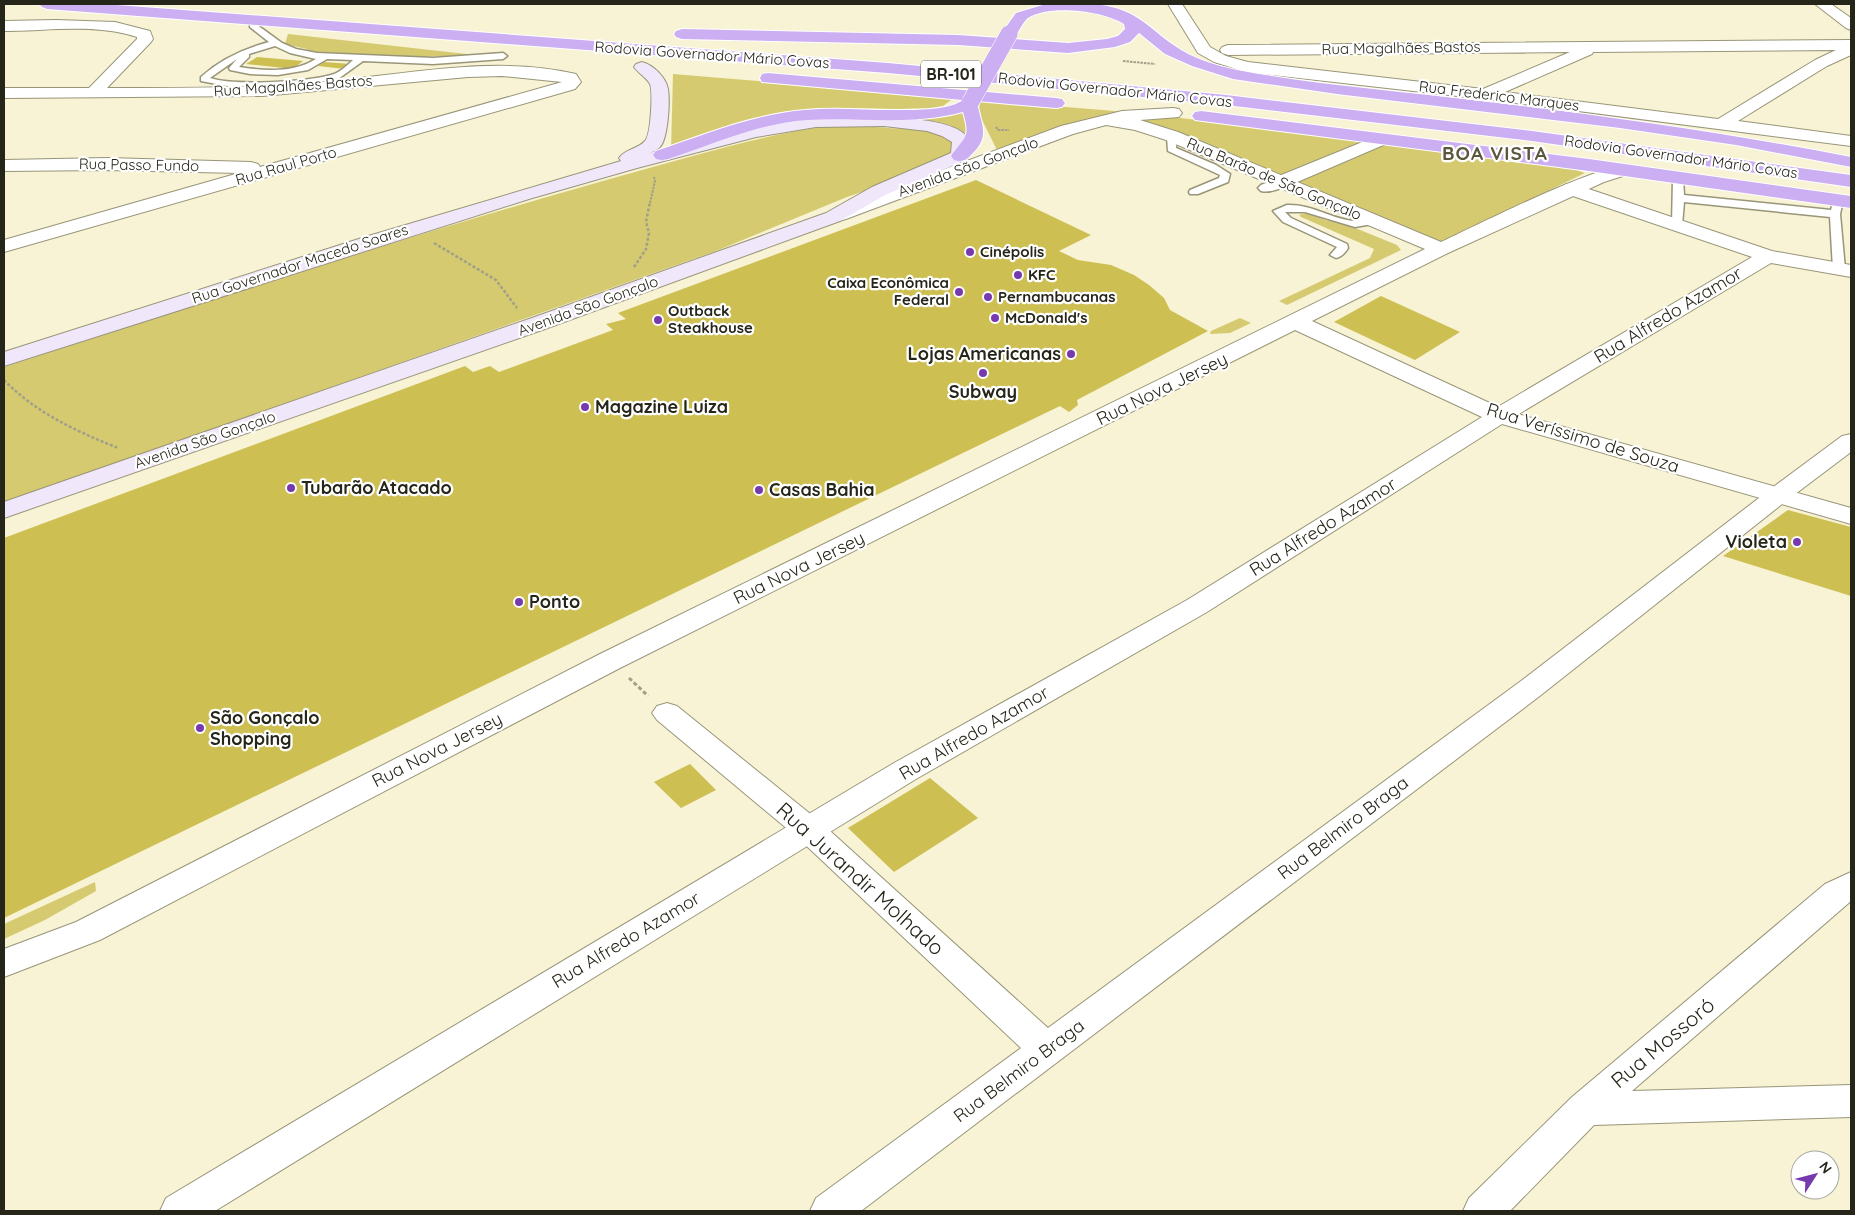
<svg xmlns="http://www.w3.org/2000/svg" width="1855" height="1215" font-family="Quicksand,sans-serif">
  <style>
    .green { fill: #d6ca71 }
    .building { fill: #cebf53 }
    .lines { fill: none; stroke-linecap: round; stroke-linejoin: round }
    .service-casing { stroke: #999579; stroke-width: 3 }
    .pedestrian-casing { stroke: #999579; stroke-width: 3 }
    .minor-casing { stroke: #999579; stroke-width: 2 }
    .tertiary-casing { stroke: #999579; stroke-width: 2 }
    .secondary-casing { stroke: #999579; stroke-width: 2 }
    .motorway-casing { stroke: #fff; stroke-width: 2 }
    .path-far2 { stroke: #a29f88; stroke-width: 2; stroke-dasharray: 2.5 1; stroke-linecap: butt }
    .path-far1 { stroke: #a29f88; stroke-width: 2.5; stroke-dasharray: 3 2; stroke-linecap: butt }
    .path { stroke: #a29f88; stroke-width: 3; stroke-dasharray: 4 2.5; stroke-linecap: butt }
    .service { fill: #fff; fill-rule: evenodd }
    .pedestrian { fill: #fff; fill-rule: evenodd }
    .minor { fill: #fff; fill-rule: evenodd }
    .tertiary { fill: #fff; fill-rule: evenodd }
    .secondary { fill: #f0e7fb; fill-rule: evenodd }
    .motorway { fill: #ccaef2; fill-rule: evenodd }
    .motorway-bridge-casing { stroke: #fff; stroke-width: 18; stroke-linecap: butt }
    .motorway-bridge { stroke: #ccaef2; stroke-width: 17 }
    .poi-dot { fill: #7739ae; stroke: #fff; stroke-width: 2 }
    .labels { text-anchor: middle; stroke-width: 4.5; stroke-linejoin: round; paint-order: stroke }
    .far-street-label { font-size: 15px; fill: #262519; stroke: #fff }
    .far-poi-label { font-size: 15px; font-weight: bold; fill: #262519; stroke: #fff; text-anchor: start }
    .shield { fill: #fff; stroke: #67665e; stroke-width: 1 }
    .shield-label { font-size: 16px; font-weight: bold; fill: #262519 }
    .street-label { font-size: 18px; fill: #262519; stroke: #fff }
    .poi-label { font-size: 18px; font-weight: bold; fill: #262519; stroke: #fff; text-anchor: start }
    .far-district-label { font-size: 19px; font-weight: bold; letter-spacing: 1px; fill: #5a573d; stroke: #fff }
    .near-street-label { font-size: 21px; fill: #262519; stroke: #fff }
  </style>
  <rect width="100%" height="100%" fill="#f7f3d4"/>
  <!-- green -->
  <path class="green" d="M 288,34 L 475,55 L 388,58 L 309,54 L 307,49 L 285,44 Z
    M 673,74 L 955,97 L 943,106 L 919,111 L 798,111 L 764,117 L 671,151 Z
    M 981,100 L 1127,112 L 997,150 L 978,112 Z
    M 962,110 L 970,132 C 961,135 957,128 949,125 C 934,119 917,120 902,119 Z
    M 1173,117 L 1565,166 L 1585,173 L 1442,242 L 1172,129 L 1128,120 Z
    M 842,125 L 934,131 L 948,136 L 956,144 L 956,153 L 905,177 L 847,197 L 716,251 L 4,503 L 4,367 C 196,306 388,242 582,187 C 631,173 680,159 730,146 C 767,137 803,128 842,125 Z
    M 1302,214 L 1309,214 L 1325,220 L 1348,225 L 1397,245 L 1401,250 L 1287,305 L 1279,301 L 1370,258 L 1374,249 L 1301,217 L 1299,215 Z
    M 1240,318 L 1251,323 L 1230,333 L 1210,334 L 1211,331 Z
    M 95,882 L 96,891 L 45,920 L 4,939 L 4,924 Z"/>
  <!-- building -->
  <path class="building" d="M 257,57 L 303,61 L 293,69 L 246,64 Z
    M 324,62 L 351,64 L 345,69 L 318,66 Z
    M 976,180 L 1091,235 L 1059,251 L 1078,260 L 1111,265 L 1134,275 L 1149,285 L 1164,298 L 1170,310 L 1208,331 L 1077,400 L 1078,405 L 1069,412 L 1060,406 L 4,918 L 4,538 L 465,366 L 473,372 L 490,366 L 499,372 L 613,330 L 606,324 L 626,319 L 618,313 Z
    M 1381,296 L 1460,332 L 1415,360 L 1334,322 Z
    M 1788,510 L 1851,527 L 1851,596 L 1723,556 Z
    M 690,764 L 716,790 L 681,808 L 654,782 Z
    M 930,778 L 978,818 L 894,872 L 848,828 Z"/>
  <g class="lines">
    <defs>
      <path id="service" d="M 253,22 L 282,43 L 296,49 L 317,53 L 433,58 L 503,53 L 507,56 L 503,59 L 433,64 L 363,61 L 338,79 L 289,86 L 227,86 L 201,81 L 201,77 C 221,59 243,49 269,42 L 250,27 L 250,23 ZM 275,46 L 290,53 L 316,59 C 294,73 265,71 239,67 L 249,57 L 249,54 ZM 237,59 L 229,68 L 230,70 L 250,74 L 278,75 L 308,70 L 327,59 L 353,60 C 347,66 339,73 331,75 C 307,82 233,86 210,78 Z
        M 1172,133 L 1177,136 L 1176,148 L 1216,165 L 1230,174 L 1228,182 L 1198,194 L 1190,194 L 1189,192 L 1190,190 L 1219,178 L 1220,175 L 1168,151 L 1167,136 Z
        M 1678,175 L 1683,178 L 1684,195 L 1831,210 L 1834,199 L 1842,199 L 1843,201 L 1840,214 L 1845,269 L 1839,272 L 1833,269 L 1830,217 L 1684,202 L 1682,225 L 1681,227 L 1673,227 L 1672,225 L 1673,178 Z
        M 1287,205 C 1312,204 1331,219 1354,221 C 1361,221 1368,219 1374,218 L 1379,221 L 1378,223 L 1355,227 L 1305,212 L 1285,212 L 1291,218 L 1347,244 L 1348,248 C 1345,253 1341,257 1336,258 L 1330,255 L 1337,247 L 1283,222 L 1273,211 Z"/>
      <path id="pedestrian" d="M 1281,177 L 1286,179 L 1289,182 C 1283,189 1269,193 1261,191 L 1258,188 L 1261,185 Z"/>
      <path id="minor" d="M 1168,4 L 1182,4 L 1210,47 L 1226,56 L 1248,62 L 1483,89 L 1570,52 L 1228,55 L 1222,53 L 1220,50 L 1222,47 L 1228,45 L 1851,40 L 1851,55 L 1827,66 L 1738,121 L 1851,136 L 1851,146 L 1484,99 L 1246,72 L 1214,62 L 1198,53 ZM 1836,50 L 1815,60 L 1718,119 L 1505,92 L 1592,54 L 1593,52 Z
        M 1815,4 L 1831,4 L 1851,18 L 1851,30 L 1846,28 Z
        M 56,20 L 115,22 L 150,31 L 153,39 L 151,42 L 107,88 C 182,88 257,88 331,81 C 411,74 496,55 576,74 L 581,82 L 575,89 L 4,252 L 4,240 L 239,173 L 107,170 L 4,171 L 4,160 L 107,158 L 251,162 L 258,164 L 260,167 L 562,82 L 502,76 L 468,77 L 262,96 L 4,98 L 4,88 L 89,88 L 137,39 L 137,37 C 95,23 47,31 4,31 L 4,21 Z
        M 1382,134 L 1388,135 L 1391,139 L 1388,143 L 1288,186 L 1281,188 L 1274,186 L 1272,182 L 1274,178 Z
        M 1571,183 L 1772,251 L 1851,265 L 1851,277 L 1771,263 L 1507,421 L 1499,423 L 1491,421 L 1487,416 L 1491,411 L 1752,257 L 1564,193 L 1562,189 L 1564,185 Z
        M 1851,434 L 1851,452 L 1786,501 L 1541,695 L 861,1211 L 810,1211 L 816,1198 L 1021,1048 L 797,837 L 657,720 L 652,713 L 657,706 L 667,703 L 677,706 L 819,821 L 1048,1028 L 1521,681 L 1768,491 L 1842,436 Z
        M 1851,872 L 1851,901 L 1632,1091 L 1851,1085 L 1851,1117 L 1594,1125 L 1510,1211 L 1463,1211 L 1469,1198 L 1572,1097 L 1825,884 Z"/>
      <path id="tertiary" d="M 1173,108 L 1179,109 L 1182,113 L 1179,117 L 1140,120 L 1178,132 L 1441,242 C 1471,228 1606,160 1629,166 L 1631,170 L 1629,174 L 1604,182 L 1448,253 L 1312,321 L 1507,411 L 1851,508 L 1851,524 L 1502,424 L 1207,612 L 916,779 L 215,1211 L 160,1211 L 166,1198 L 894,763 L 1187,600 L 1482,417 L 1295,330 L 620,668 L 100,940 L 4,977 L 4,949 L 76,922 L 600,654 L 1425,249 L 1166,140 L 1135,130 L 1106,125 L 1073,134 L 846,219 L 839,221 L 832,219 L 829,215 L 832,211 L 1061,126 L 1122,111 Z"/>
      <path id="secondary" d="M 642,62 C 653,65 666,77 668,89 C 670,101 668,139 660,147 C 657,150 653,152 649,153 C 739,130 829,104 922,120 C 937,122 961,126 970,140 L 969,156 L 966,160 L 885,195 L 840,221 L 545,329 L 4,518 L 4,502 L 529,319 L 826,213 L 872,187 L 951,153 L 952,142 L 942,136 L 927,131 L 884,126 L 816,127 L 756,137 L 637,168 L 529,199 L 4,366 L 4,352 L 365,237 L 621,161 L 619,158 C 625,149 638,149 645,141 C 651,135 653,92 650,84 C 646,77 638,73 634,67 L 636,64 Z"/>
      <path id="motorway" d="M 39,4 L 103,4 L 888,63 L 1226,95 L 1532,131 L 1851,175 L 1851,187 L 1532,141 L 1226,105 L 888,73 L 47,9 L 42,7 Z
        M 1046,4 C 1071,4 1100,1 1124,11 C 1143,18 1158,35 1175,46 C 1191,58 1217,66 1237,70 C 1317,85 1400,91 1481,101 C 1605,116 1728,133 1851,157 L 1851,167 L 1736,145 L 1620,128 L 1337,94 L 1233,79 L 1192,66 L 1165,54 L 1139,33 L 1130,42 L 1115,47 L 1068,53 L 958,45 L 682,39 L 676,37 L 674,34 L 676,31 L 682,29 L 958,35 L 1068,43 L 1107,39 L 1118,36 L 1125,29 L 1124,24 C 1103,11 1050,4 1028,18 C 1023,22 1019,31 1015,37 L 1003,37 L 1001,34 L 1016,13 Z
        M 768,73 L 1056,98 L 1062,99 L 1065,103 L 1062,107 L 1056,108 L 977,101 C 980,124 992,135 971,155 C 966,161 961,162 954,160 L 951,156 C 965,136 971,139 963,112 C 912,126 860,117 807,120 C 759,123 714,144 668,159 L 662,160 L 656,159 L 653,155 L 656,151 C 704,135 754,114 805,110 C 834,107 864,110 893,110 C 912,110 948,111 963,100 L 762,82 L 760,78 L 762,74 Z
        M 1201,111 L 1589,159 L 1851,196 L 1851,208 L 1589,171 L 1195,120 L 1192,116 L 1195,112 Z"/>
    </defs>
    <!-- service casing -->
    <use href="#service" class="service-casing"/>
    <!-- pedestrian casing -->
    <use href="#pedestrian" class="pedestrian-casing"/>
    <!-- minor casing -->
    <use href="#minor" class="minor-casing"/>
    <!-- tertiary casing -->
    <use href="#tertiary" class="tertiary-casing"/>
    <!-- secondary casing -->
    <use href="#secondary" class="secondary-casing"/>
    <!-- motorway casing -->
    <use href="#motorway" class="motorway-casing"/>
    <!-- path-far2 -->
    <path class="path-far2" d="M 1123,61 L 1155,64
      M 996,127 L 998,130 L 1009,130
      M 650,203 L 655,181 L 654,177"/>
    <!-- path-far1 -->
    <path class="path-far1" d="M 434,243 L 496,280 L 517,308
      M 634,267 L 646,249 L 649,233 L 646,222 L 650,202
      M 4,380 C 36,413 76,431 118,448"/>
    <!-- path -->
    <path class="path" d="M 629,678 L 648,696"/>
    <!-- service -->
    <use href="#service" class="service"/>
    <!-- pedestrian -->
    <use href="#pedestrian" class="pedestrian"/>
    <!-- minor -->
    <use href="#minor" class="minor"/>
    <!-- tertiary -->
    <use href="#tertiary" class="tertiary"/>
    <!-- secondary -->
    <use href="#secondary" class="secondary"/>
    <!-- motorway -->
    <use href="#motorway" class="motorway"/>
    <defs>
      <path id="motorway-bridge" d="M 970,103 L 1009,34"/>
    </defs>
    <!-- motorway-bridge casing -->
    <use href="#motorway-bridge" class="motorway-bridge-casing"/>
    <!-- motorway-bridge -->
    <use href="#motorway-bridge" class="motorway-bridge"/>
  </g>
  <!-- markers -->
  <g class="poi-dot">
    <circle cx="970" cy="252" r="5"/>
    <circle cx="1018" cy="275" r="5"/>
    <circle cx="959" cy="292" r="5"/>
    <circle cx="988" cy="297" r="5"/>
    <circle cx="995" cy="318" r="5"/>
    <circle cx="658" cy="320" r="5"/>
    <circle cx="1071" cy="354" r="5"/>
    <circle cx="983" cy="373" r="5"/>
    <circle cx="585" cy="407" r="5"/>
    <circle cx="291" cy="488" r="5"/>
    <circle cx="759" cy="490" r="5"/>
    <circle cx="1797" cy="542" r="5"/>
    <circle cx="519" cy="602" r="5"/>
    <circle cx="200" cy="728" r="5"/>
  </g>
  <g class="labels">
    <!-- far-street labels -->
    <g class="far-street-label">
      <text transform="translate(1401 48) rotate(-1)" y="5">Rua Magalhães Bastos</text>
      <text transform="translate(712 55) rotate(4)" y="5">Rodovia Governador Mário Covas</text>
      <text transform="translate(293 86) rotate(-4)" y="5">Rua Magalhães Bastos</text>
      <text transform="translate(1115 90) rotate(6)" y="5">Rodovia Governador Mário Covas</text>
      <text transform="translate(1499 96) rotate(7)" y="5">Rua Frederico Marques</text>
      <text transform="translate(1681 157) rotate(8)" y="5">Rodovia Governador Mário Covas</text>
      <text transform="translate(139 165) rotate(1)" y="5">Rua Passo Fundo</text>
      <text transform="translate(286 166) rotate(-16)" y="5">Rua Raul Porto</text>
      <text transform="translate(968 167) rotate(-20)" y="5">Avenida São Gonçalo</text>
      <text transform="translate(1274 179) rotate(23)" y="5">Rua Barão de São Gonçalo</text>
      <text transform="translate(300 264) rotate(-18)" y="5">Rua Governador Macedo Soares</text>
      <text transform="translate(588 306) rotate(-20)" y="5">Avenida São Gonçalo</text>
      <text transform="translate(205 440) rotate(-19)" y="5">Avenida São Gonçalo</text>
    </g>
    <!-- far-poi labels -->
    <g class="far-poi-label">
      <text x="980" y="257">Cinépolis</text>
      <text x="1028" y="280">KFC</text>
      <text x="949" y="288" text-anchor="end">Caixa Econômica<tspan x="949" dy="17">Federal</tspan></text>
      <text x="998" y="302">Pernambucanas</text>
      <text x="668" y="316">Outback<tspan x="668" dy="17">Steakhouse</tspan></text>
      <text x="1005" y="323">McDonald's</text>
    </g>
    <!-- shield labels -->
    <rect class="shield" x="921" y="60.5" width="60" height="27" rx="4"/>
    <g class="shield-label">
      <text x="951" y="80">BR-101</text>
    </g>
    <!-- street labels -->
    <g class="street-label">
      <text transform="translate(1668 315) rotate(-31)" y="6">Rua Alfredo Azamor</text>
      <text transform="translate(1162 389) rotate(-26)" y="6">Rua Nova Jersey</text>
      <text transform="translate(1583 438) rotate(17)" y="6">Rua Veríssimo de Souza</text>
      <text transform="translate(1323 527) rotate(-32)" y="6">Rua Alfredo Azamor</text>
      <text transform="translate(799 568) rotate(-26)" y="6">Rua Nova Jersey</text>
      <text transform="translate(974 733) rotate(-30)" y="6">Rua Alfredo Azamor</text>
      <text transform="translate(437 750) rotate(-27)" y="6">Rua Nova Jersey</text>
      <text transform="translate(1343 828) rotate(-37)" y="6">Rua Belmiro Braga</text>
      <text transform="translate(626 940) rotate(-31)" y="6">Rua Alfredo Azamor</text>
      <text transform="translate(1019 1071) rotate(-37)" y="6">Rua Belmiro Braga</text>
    </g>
    <!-- poi labels -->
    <g class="poi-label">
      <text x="1061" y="360" text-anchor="end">Lojas Americanas</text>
      <text x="983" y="398" text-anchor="middle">Subway</text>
      <text x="595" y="413">Magazine Luiza</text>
      <text x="301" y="494">Tubarão Atacado</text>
      <text x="769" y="496">Casas Bahia</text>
      <text x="1787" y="548" text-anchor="end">Violeta</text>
      <text x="529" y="608">Ponto</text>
      <text x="210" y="724">São Gonçalo<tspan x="210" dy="21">Shopping</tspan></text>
    </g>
    <!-- far-district labels -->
    <g class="far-district-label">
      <text x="1495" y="160">BOA VISTA</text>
    </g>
    <!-- near-street labels -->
    <g class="near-street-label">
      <text transform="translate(860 879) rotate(42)" y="7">Rua Jurandir Molhado</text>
      <text transform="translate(1663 1043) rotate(-40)" y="7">Rua Mossoró</text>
    </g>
  </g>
  <!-- border -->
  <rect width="1855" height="1215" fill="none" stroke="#262519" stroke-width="10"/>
  <!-- north arrow -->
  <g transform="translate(1815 1175) rotate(54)"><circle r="24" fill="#ffffff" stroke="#a8a8a3"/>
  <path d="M0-4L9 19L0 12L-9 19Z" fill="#7739ae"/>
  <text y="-8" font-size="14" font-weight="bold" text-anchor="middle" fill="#262519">N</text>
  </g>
</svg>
